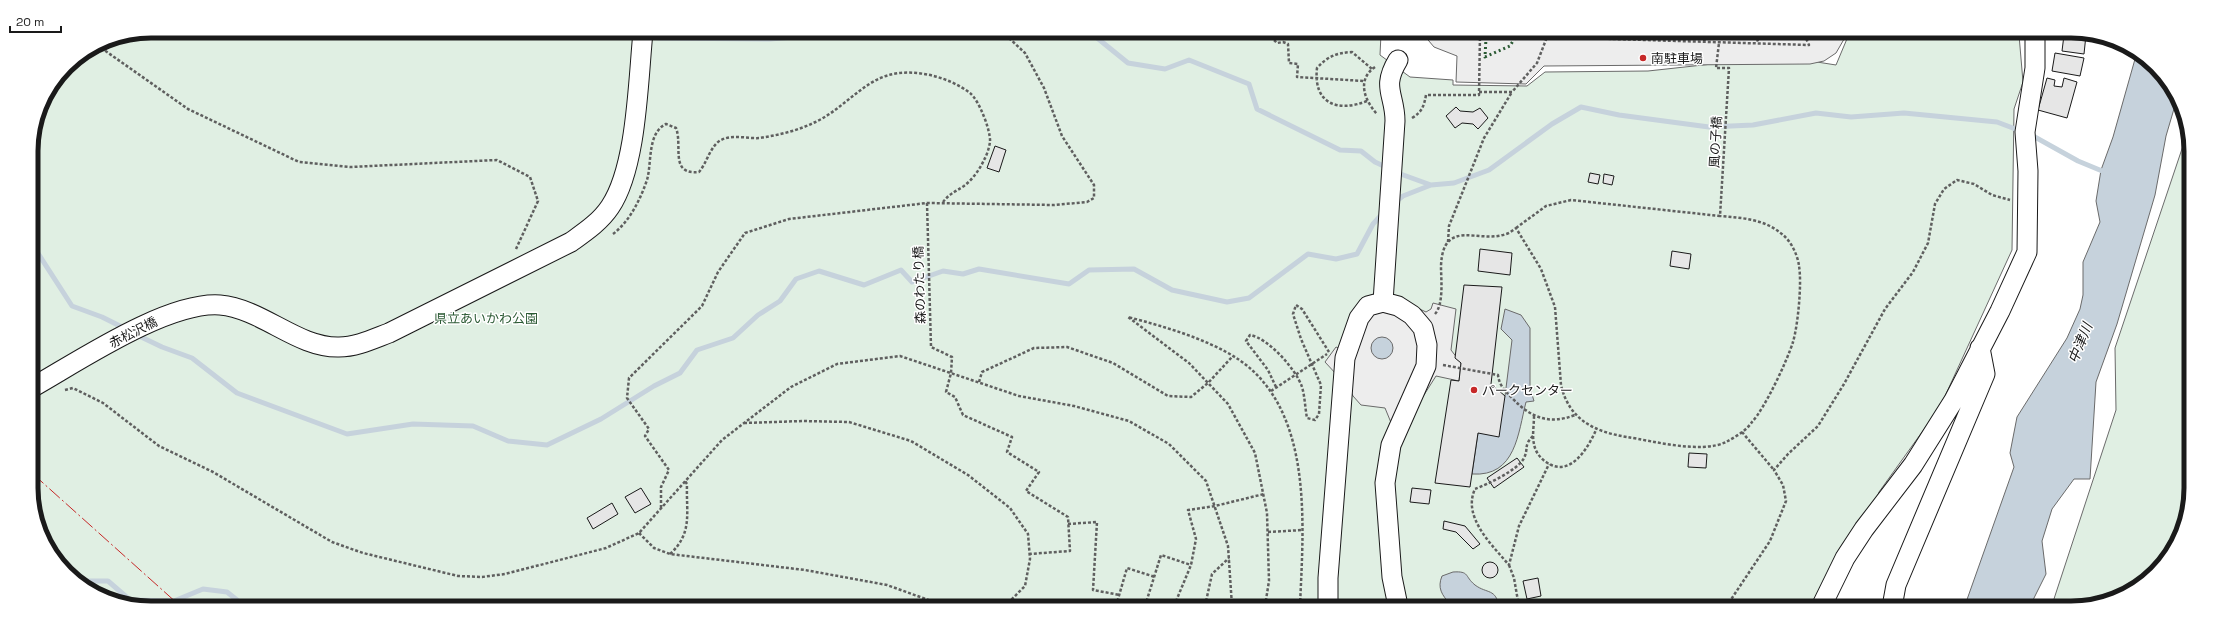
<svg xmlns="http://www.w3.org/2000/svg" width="2222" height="639" font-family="'Space Grotesk','Noto Sans JP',sans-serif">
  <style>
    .green { fill: #e0efe3; stroke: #6a6a6a }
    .parking { fill: #ededed; stroke: #6a6a6a }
    .water { fill: #c6d2dc; stroke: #6a6a6a }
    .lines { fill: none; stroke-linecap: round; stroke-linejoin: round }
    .stream { stroke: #c6d2dc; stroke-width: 5 }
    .building { fill: #e6e6e6; stroke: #1a1a1a }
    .minor-casing { stroke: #1a1a1a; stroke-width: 21 }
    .path { stroke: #5f5f5f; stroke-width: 2.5; stroke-dasharray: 3 2; stroke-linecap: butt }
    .minor { stroke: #fff; stroke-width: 19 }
    .hedge { stroke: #2b5a34; stroke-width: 3; stroke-dasharray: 2 3; stroke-linecap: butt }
    .power { stroke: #c62828; stroke-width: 1; stroke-dasharray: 14 3 2 3; stroke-linecap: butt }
    .poi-dot { fill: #c62828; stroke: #fff; stroke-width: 1.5 }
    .labels { text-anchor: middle; stroke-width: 3; stroke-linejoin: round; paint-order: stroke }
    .poi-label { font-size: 13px; fill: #1a1a1a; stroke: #fff; text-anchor: start }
    .street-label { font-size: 13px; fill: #1a1a1a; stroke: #fff }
    .park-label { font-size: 13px; fill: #2b5a34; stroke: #fff }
    .water-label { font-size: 14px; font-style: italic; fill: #1a1a1a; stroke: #fff }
    .rim { fill: none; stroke: #1a1a1a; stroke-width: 5 }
  </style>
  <rect width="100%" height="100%" fill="#fff"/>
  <!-- green -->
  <path class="green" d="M 151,31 L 1381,34 L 1380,55 L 1410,77 L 1453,80 L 1453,85 L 1527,86 L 1545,72 L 1648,71 L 1749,60 L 1798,59 L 1836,65 L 1849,34 L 2019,35 L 2023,82 L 2014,109 L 2012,250 L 1940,407 L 1879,492 L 1873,509 L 1814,607 L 120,604 L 91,592 L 61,567 L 33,512 L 31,143 L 40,105 L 66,66 L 105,40 Z
    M 2189,128 L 2187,519 L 2175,548 L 2150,578 L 2117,599 L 2079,608 L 2051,608 L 2116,410 L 2115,348 Z"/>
  <!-- parking -->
  <path class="parking" d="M 1423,34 L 1847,34 L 1836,53 L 1824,61 L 1810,64 L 1544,66 L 1526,84 L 1456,82 L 1457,56 L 1434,47 Z
    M 1407,303 L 1426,312 L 1431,309 L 1433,303 L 1456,309 L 1451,350 L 1461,363 L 1459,381 L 1436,376 L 1410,417 L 1392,425 L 1385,408 L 1361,405 L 1353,396 L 1349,388 L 1325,362 L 1336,347 L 1341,349 L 1355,313 Z"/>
  <!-- water -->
  <path class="water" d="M 2137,52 L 2161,72 L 2176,102 L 2166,136 L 2155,195 L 2117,324 L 2096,382 L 2090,479 L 2074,479 L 2052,509 L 2042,541 L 2046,574 L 2029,608 L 1964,608 L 2014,467 L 2010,453 L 2017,417 L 2067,338 L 2080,309 L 2083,295 L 2083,262 L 2100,222 L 2096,201 L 2101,170 L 2113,137 Z
    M 1505,309 L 1521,315 L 1530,328 L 1530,388 L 1534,401 L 1526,402 C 1518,433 1516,477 1472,474 L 1478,433 L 1505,396 L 1512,340 L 1501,329 Z
    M1371 348a11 11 0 1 1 22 0a11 11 0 1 1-22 0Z
    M 1453,572 C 1470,571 1464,576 1475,585 C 1487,594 1496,588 1499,607 L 1459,607 L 1450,604 C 1442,595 1437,588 1442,576 Z"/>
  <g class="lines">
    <!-- stream -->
    <path class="stream" d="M 628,32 L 639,34
      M 1091,33 L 1128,63 L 1165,69 L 1189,60 L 1249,84 L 1257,109 L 1340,150 L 1361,151 L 1375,162 L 1388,168
      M 646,36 L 660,38 L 770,39 L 805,36 L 809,32
      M 2033,136 L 2078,161 L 2107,173
      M 1395,172 L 1431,185
      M 1394,203 L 1403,196 L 1431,185 L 1454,183 L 1489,170 L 1552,124 L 1581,107 L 1619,115 L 1709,127 L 1753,125 L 1816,113 L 1851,117 L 1904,113 L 1997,122 L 2018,130
      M 32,244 L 72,306 L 102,317 L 126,329
      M 137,335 L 162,347 L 192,358 L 237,393 L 347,434 L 413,424 L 473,426 L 508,441 L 547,445 L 601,419 L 654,386 L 680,373 L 697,350 L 733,338 L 758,315 L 780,301 L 796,279 L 819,271 L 864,285 L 901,270 L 912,282 L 943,271 L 963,274 L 979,269 L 1069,284 L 1089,270 L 1134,269 L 1172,290 L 1227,302 L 1249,298 L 1308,254 L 1336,259 L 1357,254 L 1373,224 L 1384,212
      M 77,581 L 108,581 L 130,600 L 174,601 L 203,589 L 227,592 L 242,604"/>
  </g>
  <!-- building -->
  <path class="building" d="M 2064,35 L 2086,35 L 2084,54 L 2062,51 Z
    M 2055,53 L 2084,58 L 2080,76 L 2052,71 Z
    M 2047,78 L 2055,80 L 2054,86 L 2062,87 L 2064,78 L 2077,82 L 2067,118 L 2038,110 Z
    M 1456,107 L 1460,111 L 1473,112 L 1480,108 L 1488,118 L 1478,129 L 1473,124 L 1462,123 L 1455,128 L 1446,116 Z
    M 995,146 L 1006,150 L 999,172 L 987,168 Z
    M 1590,173 L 1600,175 L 1598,184 L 1588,182 Z
    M 1604,174 L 1614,176 L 1612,185 L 1603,183 Z
    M 1480,249 L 1512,253 L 1510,275 L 1478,271 Z
    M 1672,251 L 1691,254 L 1689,269 L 1670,266 Z
    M 1464,285 L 1502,287 L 1491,384 L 1505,396 L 1499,437 L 1478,433 L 1470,487 L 1435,483 L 1451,380 L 1459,381 L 1461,363 L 1455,358 Z
    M 1689,453 L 1707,454 L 1706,468 L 1688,467 Z
    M 1517,458 L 1524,467 L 1494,488 L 1487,478 Z
    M 641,488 L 651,504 L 635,513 L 625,497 Z
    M 1412,488 L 1431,490 L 1429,504 L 1410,502 Z
    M 612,503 L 618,514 L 593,529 L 587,518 Z
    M 1444,521 L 1465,526 L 1480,544 L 1473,549 L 1456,532 L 1443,529 Z
    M1482 570a8 8 0 1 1 16 0a8 8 0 1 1-16 0Z
    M 1538,578 L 1541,596 L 1527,599 L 1523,581 Z"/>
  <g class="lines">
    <defs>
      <path id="minor" d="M 1383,302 L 1395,121 C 1395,94 1381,88 1398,60
        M 33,387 C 79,361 168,301 220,305 C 263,309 297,348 339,347 C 356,347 373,339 389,333 L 571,242 C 585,232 600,222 610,207 C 637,167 638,81 643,32
        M 1328,606 L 1328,578 L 1345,358 L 1359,318 L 1368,306 L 1383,302 L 1398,306 L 1412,315 L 1423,328 L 1427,345 L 1426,366 L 1391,445 L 1385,483 L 1392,577 L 1398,606
        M 1821,607 L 1845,558 L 1864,529 L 1913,465 L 1954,400 L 2000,311 L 2027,252 L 2028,171 L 2025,132 L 2035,68 L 2035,35
        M 1892,607 L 1896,585 L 1985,374 L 1980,348"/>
    </defs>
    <!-- minor casing -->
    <use href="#minor" class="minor-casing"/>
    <!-- path -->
    <path class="path" d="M 1267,33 L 1277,43 L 1283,42 L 1288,44 L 1289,63 L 1298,64 L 1297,77 L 1364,81
      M 1649,34 L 1651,40
      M 1702,34 L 1705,42
      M 1755,34 L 1759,44
      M 97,45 L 188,109 L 299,162 L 350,167 L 497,160 L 530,177 L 538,201 L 516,249
      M 1375,67 C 1356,80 1365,101 1377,114
      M 1479,92 L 1512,92 L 1537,63 L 1547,37 L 1809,45 L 1804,34
      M 1367,101 C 1337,113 1313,103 1317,68 C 1328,56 1336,53 1352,52 L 1372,69
      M 1412,118 C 1422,112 1424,106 1426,95 L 1479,95 L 1480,34
      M 927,203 L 931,347 L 952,357 L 951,373 L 946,392 L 955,397 L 963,415 L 1012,437 L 1007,452 L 1039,472 L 1026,491 L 1068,517 L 1070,551 L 1030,554
      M 1516,228 L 1546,206 L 1571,200 L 1720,216 L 1729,68 L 1716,68 L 1719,43
      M 613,234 C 630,221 640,200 647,180 C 652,163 647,133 666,124 L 676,128 C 683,146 669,175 699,172 C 707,163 710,146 721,140 C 733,134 748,139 760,138 C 778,135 797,131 813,123 C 840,112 862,82 889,75 C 915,68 949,77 970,93 C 979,100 991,131 990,142 C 989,148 987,155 984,160 C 980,169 972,180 964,186 C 955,192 949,194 943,202
      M 1448,242 L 1449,226 L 1484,138 L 1512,92
      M 1435,314 C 1444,304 1441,279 1441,266 C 1443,217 1479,244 1506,234 C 1510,233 1513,230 1516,228 L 1541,269 L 1555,307 L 1561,385 C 1569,420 1595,432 1627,437 C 1653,441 1701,454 1726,442 C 1735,437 1746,431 1752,422 C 1765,408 1787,361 1793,342 C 1798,325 1802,283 1799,266 C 1798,256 1791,241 1783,235 C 1765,219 1743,218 1720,216
      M 1443,365 L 1498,375 C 1499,385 1505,391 1512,398 C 1531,418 1549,425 1575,415
      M 979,382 L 982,372 L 1034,348 L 1067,347 L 1113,363 L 1168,396 L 1191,397 L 1208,383 L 1232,357
      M 1276,387 L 1268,370 L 1246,341 L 1250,335 C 1268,338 1296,369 1302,387 C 1305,397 1305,408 1307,418 L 1315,420 L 1319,414 L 1321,385 L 1301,339 L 1293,314 L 1296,305 L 1302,309 L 1329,352
      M 65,390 L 73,388 L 103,403 L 159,446 L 213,472 L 332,542 L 363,553 L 458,576 L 482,577 L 505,574 L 606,548 L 639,533 L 722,440 L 791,387 L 837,364 L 900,356 L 1019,396 L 1074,406 L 1129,421 L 1169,444 L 1206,481 L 1228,546 L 1232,606
      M 1271,391 L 1327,354
      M 1534,416 C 1534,425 1532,436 1534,444 C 1535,451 1540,458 1546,462 C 1570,479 1588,448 1596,430
      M 744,423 L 803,421 L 849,422 L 911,441 L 968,475 L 1010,508 L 1028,534 L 1030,559 L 1025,586 L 1005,606
      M 1742,432 L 1774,470
      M 1533,436 C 1523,446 1529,448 1524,458 C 1518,470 1488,484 1475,489 C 1462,517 1492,545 1509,565 L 1519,526 L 1549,464
      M 661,508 L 661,487 L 669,470 L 645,436 L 649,429 L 627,398 L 629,378 L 702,306 L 718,272 L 745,233 L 789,219 L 927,203 L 1054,205 L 1087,202 L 1094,198 L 1094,185 L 1062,136 L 1044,88 L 1025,53 L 1010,39 L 1013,33
      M 1068,524 L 1097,522 L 1093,590 L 1120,595
      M 1268,532 L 1303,530
      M 639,533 L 654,548 L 670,554 L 805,570 L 887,585 L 945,606
      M 670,554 C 693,533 686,513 687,484 L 685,481
      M 1509,565 L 1514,578 L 1519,607
      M 1116,606 L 1127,568 L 1155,577
      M 1145,606 L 1161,555 L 1191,565
      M 1174,606 L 1191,565 L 1196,539 L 1188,510 L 1215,506 L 1264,494
      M 1205,606 L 1212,574 L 1229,558
      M 1265,606 L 1269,581 L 1267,513 L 1255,453 L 1228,404 L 1189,363 L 1128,317 C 1166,327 1223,343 1252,370 C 1313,426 1303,531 1300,606
      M 1726,607 L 1770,541 L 1786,501 L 1783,485 L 1774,470 L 1788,454 L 1818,426 L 1844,384 L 1885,309 L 1913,272 L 1928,243 L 1935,204 L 1944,189 L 1957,180 L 1974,184 L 1992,195 L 2010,200"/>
    <!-- minor -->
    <use href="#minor" class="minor"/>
    <!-- hedge -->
    <path class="hedge" d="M 1503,34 L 1503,38 L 1486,38 L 1485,57 L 1510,46 L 1517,34"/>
    <!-- power -->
    <path class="power" d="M 33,474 L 178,604"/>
  </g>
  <!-- markers -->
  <g class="poi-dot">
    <circle cx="1643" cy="58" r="4"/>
    <circle cx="1474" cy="390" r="4"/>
  </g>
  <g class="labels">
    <!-- poi labels -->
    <g class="poi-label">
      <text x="1651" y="63">南駐車場</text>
      <text x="1482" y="395">パークセンター</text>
    </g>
    <!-- street labels -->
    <g class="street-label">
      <text transform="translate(1715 142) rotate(-87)" y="5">風の子橋</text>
      <text transform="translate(919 285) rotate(-92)" y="5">森のわたり橋</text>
      <text transform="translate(133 332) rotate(-27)" y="5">赤松沢橋</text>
    </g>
    <!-- park labels -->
    <g class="park-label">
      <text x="486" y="323">県立あいかわ公園</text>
    </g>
    <!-- water labels -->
    <g class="water-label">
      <text transform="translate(2080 343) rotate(-68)" y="5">中津川</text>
    </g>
  </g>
  <!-- crop -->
  <path d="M0 0H2222V639H0ZM151 38H2071A113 113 0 0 1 2184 151V488A113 113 0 0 1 2071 601H151A113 113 0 0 1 38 488V151A113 113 0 0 1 151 38Z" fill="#fff" fill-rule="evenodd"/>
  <path class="rim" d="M151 38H2071A113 113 0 0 1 2184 151V488A113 113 0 0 1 2071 601H151A113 113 0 0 1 38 488V151A113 113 0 0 1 151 38Z"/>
  <!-- scale -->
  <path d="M10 26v6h51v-6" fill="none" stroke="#1a1a1a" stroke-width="2"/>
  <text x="16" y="26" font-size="12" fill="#1a1a1a" stroke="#ffffff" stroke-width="3" paint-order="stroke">20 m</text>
</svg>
